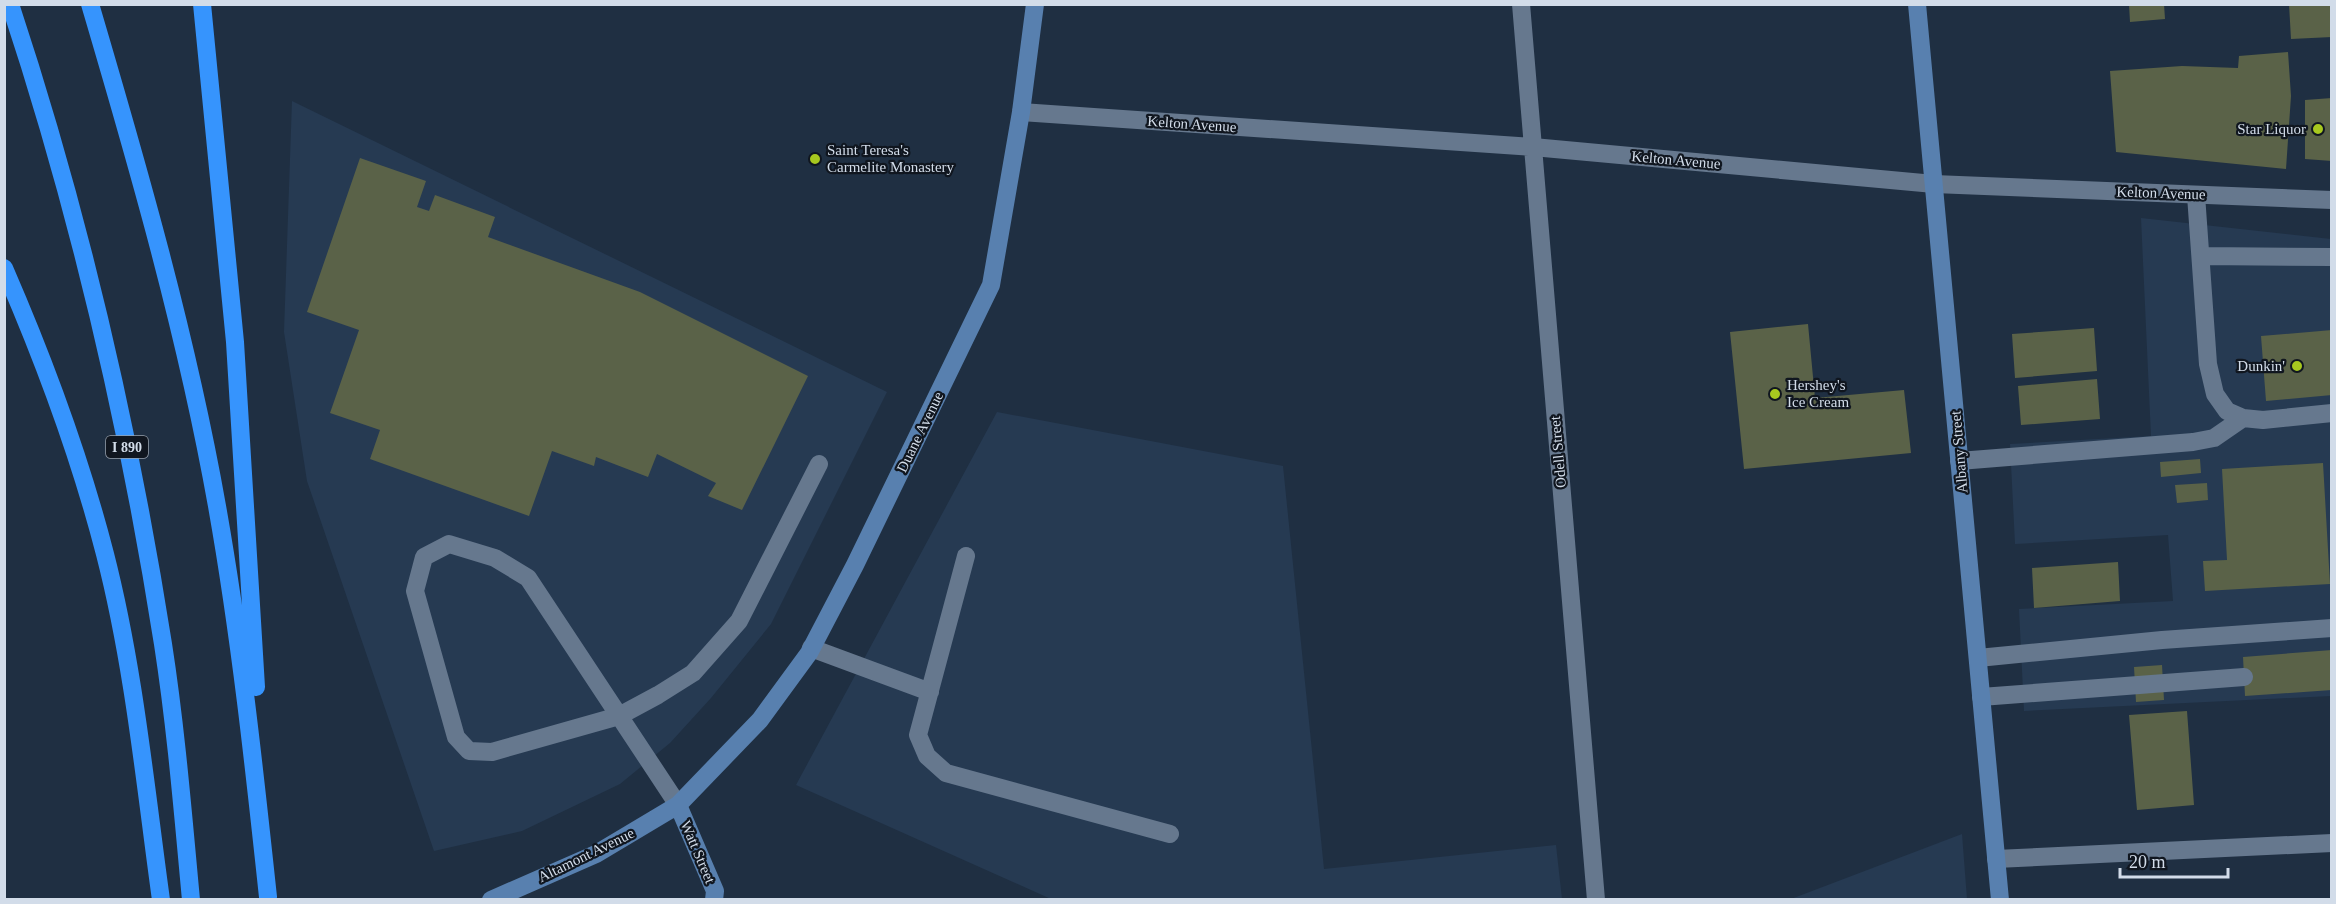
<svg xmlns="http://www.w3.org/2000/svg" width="2336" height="904" font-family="'Times New Roman',serif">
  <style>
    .built { fill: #263a52 }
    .building { fill: #5a6248 }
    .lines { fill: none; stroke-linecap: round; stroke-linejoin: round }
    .lane { stroke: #66788e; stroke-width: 18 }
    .street { stroke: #66788e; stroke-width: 18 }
    .secondary { stroke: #5880af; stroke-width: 18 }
    .highway { stroke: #3694fd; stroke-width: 18 }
    .poi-dot { fill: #a7c81f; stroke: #10161f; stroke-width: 2 }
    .labels { text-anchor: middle; stroke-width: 4.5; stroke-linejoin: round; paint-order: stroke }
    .shield { fill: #10161f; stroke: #98a1ac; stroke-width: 1.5 }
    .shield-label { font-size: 14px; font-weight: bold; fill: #d2dce9 }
    .street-label { font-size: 15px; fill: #d2dce9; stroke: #10161f }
    .poi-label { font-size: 15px; fill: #d2dce9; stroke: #10161f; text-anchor: end }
  </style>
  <rect width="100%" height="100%" fill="#1f2f42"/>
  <!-- built -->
  <path class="built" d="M 292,101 L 887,392 L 771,624 L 711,698 L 670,743 L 620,784 L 522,831 L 434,851 L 307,481 L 284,332 Z
    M 2141,218 L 2331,239 L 2331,696 L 2024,711 L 2019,609 L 2173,601 L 2168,535 L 2015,544 L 2010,444 L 2151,436 Z
    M 997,412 L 1283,466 L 1324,869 L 1556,845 L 1562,899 L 1051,899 L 796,785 Z
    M 1962,834 L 1967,899 L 1791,899 Z"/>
  <!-- building -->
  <path class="building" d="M 2129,4 L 2164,4 L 2165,19 L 2130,22 Z
    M 2289,4 L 2332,4 L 2332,37 L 2291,39 Z
    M 2288,52 L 2291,96 L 2286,169 L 2116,152 L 2110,71 L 2182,66 L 2238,68 L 2239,56 Z
    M 2332,98 L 2332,161 L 2305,159 L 2305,100 Z
    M 360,158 L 426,181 L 417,207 L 429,211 L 435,195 L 495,217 L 488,237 L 640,292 L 808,376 L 742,510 L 708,496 L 716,483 L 657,454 L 648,477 L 596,457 L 594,466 L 552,451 L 529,516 L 370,459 L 380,430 L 330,413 L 359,330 L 307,312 Z
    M 1808,324 L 1815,398 L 1904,390 L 1911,453 L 1744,469 L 1730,332 Z
    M 2094,328 L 2097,371 L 2015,378 L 2012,334 Z
    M 2332,330 L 2332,395 L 2266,401 L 2261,336 Z
    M 2097,379 L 2100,419 L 2021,425 L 2018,386 Z
    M 2200,459 L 2201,473 L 2161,477 L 2160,462 Z
    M 2323,463 L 2330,584 L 2205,591 L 2203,561 L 2227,560 L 2222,469 Z
    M 2207,483 L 2208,500 L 2177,503 L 2175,485 Z
    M 2118,562 L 2120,601 L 2034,608 L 2032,568 Z
    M 2332,650 L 2332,690 L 2245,696 L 2243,657 Z
    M 2162,665 L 2164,700 L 2136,702 L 2134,667 Z
    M 2187,711 L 2194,805 L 2137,810 L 2129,715 Z"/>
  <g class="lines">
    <!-- lane -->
    <path class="lane" d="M 2196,195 L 2208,364 L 2215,394 L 2227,411 L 2243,418 L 2263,420 L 2332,413
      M 2201,256 L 2332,257
      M 1959,461 L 2193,442 L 2214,438 L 2243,418
      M 966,556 L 918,735 L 927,756 L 946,773 L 1170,834
      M 811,648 L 930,692
      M 1978,658 L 2162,640 L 2332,628
      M 1981,697 L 2244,677
      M 678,805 L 528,578 L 495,558 L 449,544 L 424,557 L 415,591 L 456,737 L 469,751 L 492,752 L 619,716 L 658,695 L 693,673 L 739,621 L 819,464
      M 1996,859 L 2332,843"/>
    <!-- street -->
    <path class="street" d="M 1521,4 L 1596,900
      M 1021,112 L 1533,147 L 1934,184 L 2332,200"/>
    <!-- secondary -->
    <path class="secondary" d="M 1917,4 L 2000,900
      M 678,805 L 715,891 L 714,900
      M 491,900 L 596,854 L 678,805 L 760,720 L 809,653 L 855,565 L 991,285 L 1021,112 L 1035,4"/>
    <!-- highway -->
    <path class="highway" d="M 10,4 C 79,212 129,428 163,644 C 176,728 183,814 191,900
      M 90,4 C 139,170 187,337 217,506 C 240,636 254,766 268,897
      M 202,4 L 235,342 L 256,687
      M 4,268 C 44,360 80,457 105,554 C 134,667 145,784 161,900"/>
  </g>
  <!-- markers -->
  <g class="poi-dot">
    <circle cx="2318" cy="129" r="6"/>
    <circle cx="815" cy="159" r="6"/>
    <circle cx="2297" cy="366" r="6"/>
    <circle cx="1775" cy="394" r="6"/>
  </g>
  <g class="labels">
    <!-- shield labels -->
    <rect class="shield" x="106" y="436" width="42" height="22" rx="4.5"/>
    <g class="shield-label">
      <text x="127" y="452">I 890</text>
    </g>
    <!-- street labels -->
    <g class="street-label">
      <text transform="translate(1192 124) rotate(4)" y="5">Kelton Avenue</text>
      <text transform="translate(1676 160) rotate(5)" y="5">Kelton Avenue</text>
      <text transform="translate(2161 193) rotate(2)" y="5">Kelton Avenue</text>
      <text transform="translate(920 432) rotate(-64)" y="5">Duane Avenue</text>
      <text transform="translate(1558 452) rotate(-95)" y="5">Odell Street</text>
      <text transform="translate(1959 452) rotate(-95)" y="5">Albany Street</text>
      <text transform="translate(698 852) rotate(67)" y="5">Watt Street</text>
      <text transform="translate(586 855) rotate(-26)" y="5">Altamont Avenue</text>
    </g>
    <!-- poi labels -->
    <g class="poi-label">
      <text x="2306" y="134">Star Liquor</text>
      <text x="827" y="155" text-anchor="start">Saint Teresa's<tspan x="827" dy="17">Carmelite Monastery</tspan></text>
      <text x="2285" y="371">Dunkin'</text>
      <text x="1787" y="390" text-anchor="start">Hershey's<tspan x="1787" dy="17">Ice Cream</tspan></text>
    </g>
  </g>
  <!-- border -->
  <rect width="2336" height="904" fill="none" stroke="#d2dce9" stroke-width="12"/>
  <!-- scale -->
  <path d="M2120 868v9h108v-9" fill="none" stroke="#d2dce9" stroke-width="3"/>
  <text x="2129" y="868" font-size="18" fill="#d2dce9" stroke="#10161f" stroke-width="4.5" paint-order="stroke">20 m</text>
</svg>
